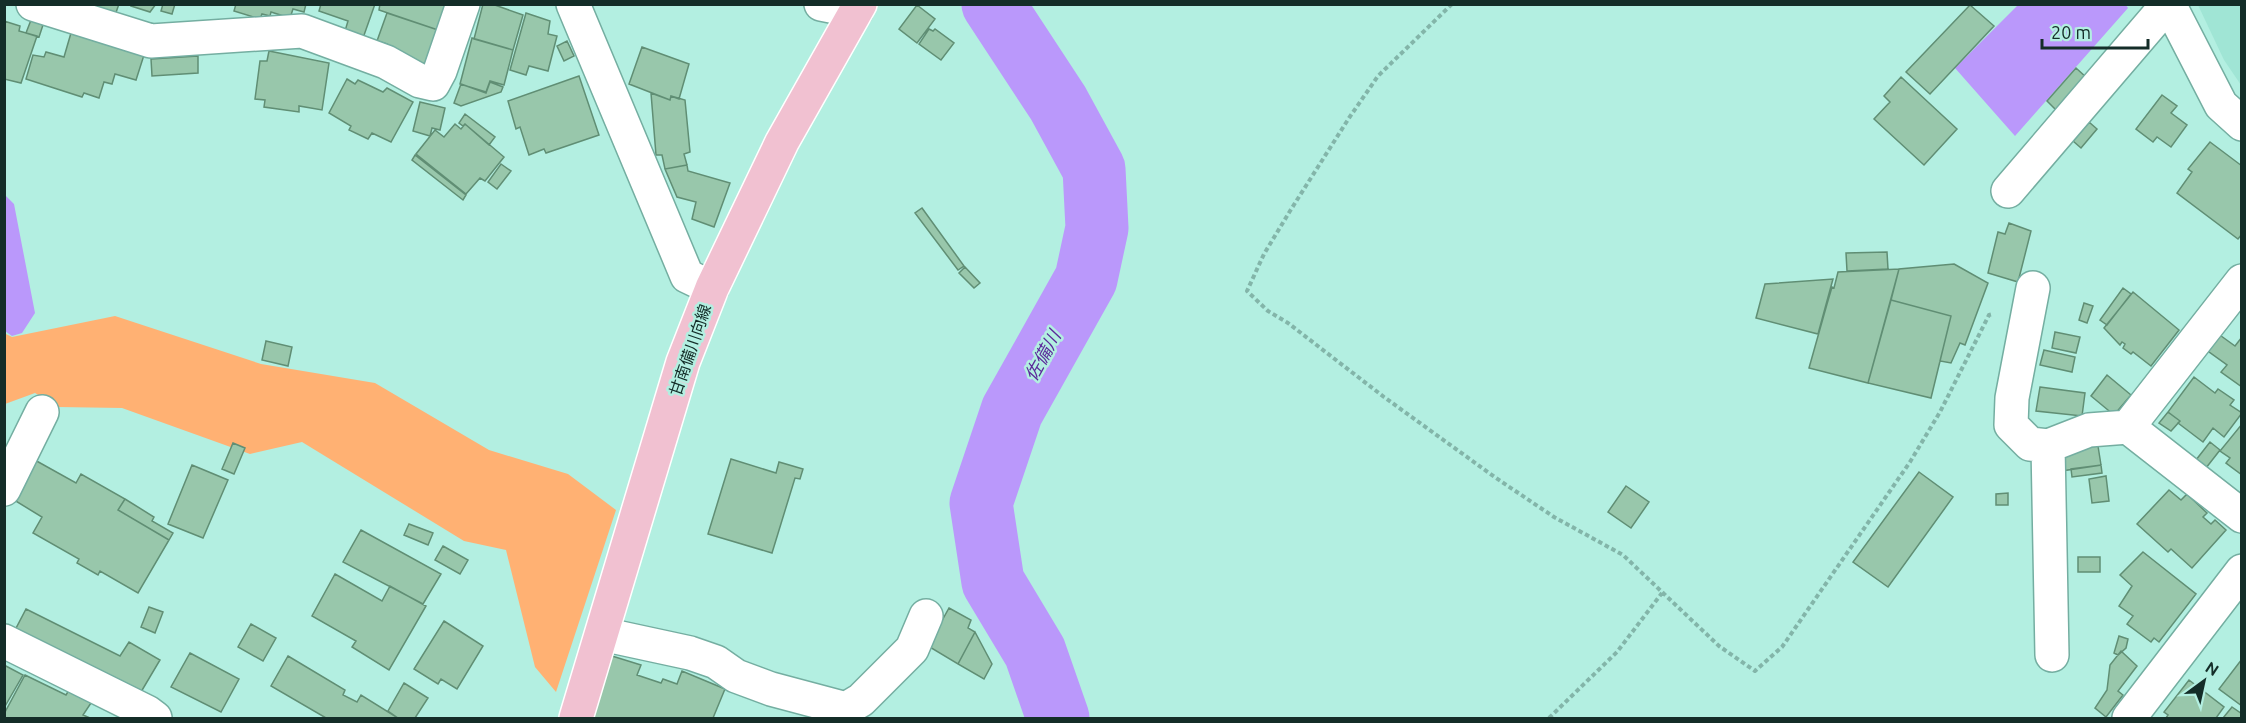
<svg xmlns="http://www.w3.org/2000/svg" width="2246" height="723" font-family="Ubuntu,'Noto Sans JP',sans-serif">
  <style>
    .built { fill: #a0e5d5 }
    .green { fill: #ffb173 }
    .water { fill: #ba98fb }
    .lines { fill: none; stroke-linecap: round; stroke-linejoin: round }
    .river { stroke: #ba98fb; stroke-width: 63 }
    .building { fill: #98c7ab; stroke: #608e74; stroke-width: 1.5 }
    .minor-casing { stroke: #74aea1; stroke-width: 36 }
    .major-casing { stroke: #fff; stroke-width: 36 }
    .path { stroke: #83b5a9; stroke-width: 4; stroke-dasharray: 4.5 3; stroke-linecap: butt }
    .minor { stroke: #fff; stroke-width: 33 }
    .major { stroke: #f1c1d1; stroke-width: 33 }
    .labels { text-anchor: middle; stroke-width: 5; stroke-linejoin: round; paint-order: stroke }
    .street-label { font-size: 16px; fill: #142d28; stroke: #b3efe1 }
    .water-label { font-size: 18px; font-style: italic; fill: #5b299a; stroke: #b3efe1 }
  </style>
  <rect width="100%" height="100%" fill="#b3efe1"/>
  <!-- built -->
  <path class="built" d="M 2198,5 L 2241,5 L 2241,85 L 2224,60 Z"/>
  <!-- green -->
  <path class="green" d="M 115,316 L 261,364 L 375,383 L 489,450 L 568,474 L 616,510 L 556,692 L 535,667 L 506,550 L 464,541 L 302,442 L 250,454 L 122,408 L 58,407 L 35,393 L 5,404 L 4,333 L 12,337 Z"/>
  <!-- water -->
  <path class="water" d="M 2125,4 L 2128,8 L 2015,136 L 1955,68 L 2018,5 Z
    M 5,195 L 14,204 L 35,313 L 22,333 L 12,336 L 5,331 Z"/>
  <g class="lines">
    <!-- river -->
    <path class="river" d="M 993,4 L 1058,103 L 1094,169 L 1097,228 L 1086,279 L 1012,411 L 981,503 L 993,582 L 1035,652 L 1058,718"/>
  </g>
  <!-- building -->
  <path class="building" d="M 90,4 L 119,4 L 114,18 L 88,9 Z
    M 132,4 L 156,4 L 150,12 L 131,6 Z
    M 163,4 L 175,4 L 172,14 L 161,11 Z
    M 236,4 L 306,4 L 304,12 L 293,9 L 290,18 L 271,12 L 270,16 L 262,14 L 260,19 L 234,11 Z
    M 321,4 L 375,4 L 363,38 L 345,31 L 348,21 L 319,11 Z
    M 380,4 L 445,4 L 438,30 L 379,10 Z
    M 483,4 L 492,4 L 523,15 L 513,50 L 474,39 Z
    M 917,5 L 935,19 L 917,43 L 899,29 Z
    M 1970,5 L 1994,26 L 1930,94 L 1906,72 Z
    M 387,13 L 438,30 L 428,65 L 385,51 L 387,44 L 377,41 Z
    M 526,13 L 550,21 L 548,34 L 557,36 L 548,71 L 529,66 L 526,75 L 510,70 Z
    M 31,20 L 43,25 L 39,37 L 26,33 Z
    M 4,21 L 20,26 L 19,31 L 37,36 L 21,83 L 4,79 Z
    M 929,29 L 933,31 L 935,29 L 954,43 L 941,60 L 919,44 Z
    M 71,33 L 144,55 L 136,80 L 115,74 L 112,84 L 104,82 L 99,98 L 84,93 L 82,97 L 26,79 L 33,55 L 44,57 L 46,52 L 64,57 Z
    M 472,38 L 513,50 L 504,85 L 490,81 L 486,92 L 460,84 Z
    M 567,41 L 574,56 L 564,61 L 557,46 Z
    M 642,47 L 689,64 L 679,99 L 671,96 L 670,100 L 629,84 Z
    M 269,51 L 329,63 L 322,110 L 299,106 L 299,112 L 264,107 L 265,100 L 255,99 L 260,61 L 267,61 Z
    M 198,56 L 198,73 L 152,76 L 151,59 Z
    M 2076,68 L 2087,78 L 2056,110 L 2047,101 Z
    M 579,76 L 599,135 L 546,153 L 544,149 L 529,155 L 520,127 L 516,129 L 508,101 Z
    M 1901,77 L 1957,129 L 1924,165 L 1874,119 L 1890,102 L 1884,96 Z
    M 347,79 L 355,84 L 358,80 L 383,92 L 387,88 L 413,102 L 391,142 L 372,133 L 368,139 L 349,130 L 351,126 L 329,113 Z
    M 490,82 L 503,87 L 501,92 L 461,106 L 454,103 L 461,84 L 486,93 Z
    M 651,93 L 670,100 L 671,96 L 685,100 L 690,152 L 684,154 L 687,165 L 665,169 L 662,155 L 656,155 Z
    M 2162,95 L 2177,106 L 2171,113 L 2187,125 L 2171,147 L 2157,137 L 2153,142 L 2136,129 Z
    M 420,102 L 445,108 L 440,130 L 432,128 L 430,136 L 413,131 Z
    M 465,114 L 495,137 L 489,145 L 465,124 L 463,126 L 459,123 Z
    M 2089,122 L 2097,129 L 2081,148 L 2073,141 Z
    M 455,124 L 461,129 L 465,124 L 504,157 L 485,181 L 480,178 L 466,194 L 416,154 L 435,130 L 444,137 Z
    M 2210,142 L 2242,166 L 2242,234 L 2238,239 L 2177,193 L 2192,172 L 2188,169 Z
    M 415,155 L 466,195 L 463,200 L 412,160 Z
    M 501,164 L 511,171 L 497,189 L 488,182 Z
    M 687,165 L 688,171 L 730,183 L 714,227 L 692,219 L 696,202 L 677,197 L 665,169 Z
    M 922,208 L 964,266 L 958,270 L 915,213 Z
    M 2009,223 L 2031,231 L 2018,282 L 1988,273 L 1998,232 L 2005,234 Z
    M 1887,252 L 1888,269 L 1847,271 L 1846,253 Z
    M 1954,264 L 1988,283 L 1965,345 L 1960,343 L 1951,363 L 1940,361 L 1951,316 L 1891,300 L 1899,269 Z
    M 965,267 L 980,283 L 974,288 L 959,273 Z
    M 1899,269 L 1868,383 L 1809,368 L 1827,304 L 1832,287 L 1834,288 L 1838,272 Z
    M 1833,279 L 1818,334 L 1756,318 L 1765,284 Z
    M 2123,288 L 2131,294 L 2107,325 L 2100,320 Z
    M 2133,292 L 2179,330 L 2151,366 L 2133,352 L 2131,354 L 2123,348 L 2125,344 L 2122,342 L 2120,345 L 2104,328 Z
    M 1891,300 L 1951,316 L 1931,398 L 1868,383 Z
    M 2084,303 L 2093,306 L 2087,323 L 2079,320 Z
    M 2055,332 L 2080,337 L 2076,353 L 2052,348 Z
    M 2217,333 L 2235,346 L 2242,337 L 2242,387 L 2221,372 L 2227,365 L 2205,349 Z
    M 266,341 L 292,347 L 288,366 L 262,360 Z
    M 2044,350 L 2075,357 L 2072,372 L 2040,365 Z
    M 2107,375 L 2131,395 L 2114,415 L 2091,396 Z
    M 2194,377 L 2215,393 L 2218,389 L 2234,400 L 2230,405 L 2242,413 L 2224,437 L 2213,428 L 2203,442 L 2178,423 L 2180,421 L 2168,412 Z
    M 2040,387 L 2085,393 L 2082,416 L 2036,411 Z
    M 2168,412 L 2180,421 L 2171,431 L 2159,423 Z
    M 2242,424 L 2242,475 L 2226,463 L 2230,458 L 2220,451 Z
    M 2210,442 L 2220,450 L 2206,468 L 2196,460 Z
    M 233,443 L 245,448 L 234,474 L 222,469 Z
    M 2098,446 L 2101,465 L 2061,471 L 2067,450 Z
    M 33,459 L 76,483 L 81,474 L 125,499 L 118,510 L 169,540 L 138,593 L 100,571 L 98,575 L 77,563 L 79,559 L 33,533 L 42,517 L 14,500 Z
    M 731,459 L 776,473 L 779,462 L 803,469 L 800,479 L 795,478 L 772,553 L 708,534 Z
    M 192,465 L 228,480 L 203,538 L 168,524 Z
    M 2101,465 L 2102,473 L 2072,477 L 2071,469 Z
    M 1919,472 L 1953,497 L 1888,587 L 1853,562 Z
    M 2106,476 L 2109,501 L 2092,503 L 2089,479 Z
    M 1626,486 L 1649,502 L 1631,528 L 1608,512 Z
    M 2169,490 L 2181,500 L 2187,494 L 2207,513 L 2203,517 L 2211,524 L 2215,520 L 2226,530 L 2192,568 L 2171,549 L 2168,552 L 2137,524 Z
    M 2008,493 L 2008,505 L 1996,505 L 1996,494 Z
    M 125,499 L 154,517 L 152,521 L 173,533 L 169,540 L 118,510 Z
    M 409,524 L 433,533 L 428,545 L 404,535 Z
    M 361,530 L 441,574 L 423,604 L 343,562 Z
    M 443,546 L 468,560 L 460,574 L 435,560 Z
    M 2143,552 L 2196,594 L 2159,642 L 2154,638 L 2151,642 L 2127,624 L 2133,616 L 2119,606 L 2132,586 L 2120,575 Z
    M 2078,557 L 2100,557 L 2100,572 L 2078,572 Z
    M 335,574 L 382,601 L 390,586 L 426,606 L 389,670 L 352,647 L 356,641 L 312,616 Z
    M 149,607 L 163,612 L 155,633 L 141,627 Z
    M 949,608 L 971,620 L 968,628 L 975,632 L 958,664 L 928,646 Z
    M 26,609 L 120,656 L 129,642 L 160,660 L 141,692 L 12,636 Z
    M 444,621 L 483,646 L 457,689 L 441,679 L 438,684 L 414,669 Z
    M 251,624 L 276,638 L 263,661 L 238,647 Z
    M 975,632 L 992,664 L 984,679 L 958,664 Z
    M 2119,636 L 2128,639 L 2126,648 L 2118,655 L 2114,653 Z
    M 2121,651 L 2137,666 L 2118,691 L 2123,695 L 2106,717 L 2095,708 L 2107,690 L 2110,665 Z
    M 190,653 L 239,679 L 221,712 L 171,687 Z
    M 288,656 L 345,690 L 343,695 L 357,702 L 361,695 L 398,718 L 326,718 L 271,686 Z
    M 612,656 L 641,665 L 637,675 L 661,683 L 663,679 L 677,684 L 682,671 L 725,689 L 713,718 L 592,718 Z
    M 2242,659 L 2242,706 L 2219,689 Z
    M 4,665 L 23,675 L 4,708 Z
    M 25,675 L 66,695 L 69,690 L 91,703 L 83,715 L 90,718 L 4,718 L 4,714 Z
    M 2189,680 L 2224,707 L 2216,718 L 2166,718 L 2168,715 L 2164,712 Z
    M 404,683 L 428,698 L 415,718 L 398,718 L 388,711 Z
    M 2232,707 L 2242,714 L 2242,718 L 2223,718 Z"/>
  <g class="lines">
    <defs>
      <path id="minor" d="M 33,4 L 151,41 L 302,31 L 386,62 L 420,81 L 433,84 L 440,71 L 463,4
        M 573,4 L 687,276 L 712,288
        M 821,4 L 856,11
        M 2169,4 L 2221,105 L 2242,124
        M 2008,191 L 2168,4
        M 2033,288 L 2012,398 L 2011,425 L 2030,444 L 2048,446 L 2089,430 L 2128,427 L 2242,516
        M 2128,427 L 2242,281
        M 2048,446 L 2052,655
        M 4,489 L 42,412
        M 602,634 L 690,653 L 716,662 L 736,676 L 771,689 L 846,709 L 861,700 L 912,649 L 926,616
        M 4,641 L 147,712 L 155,718
        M 2129,718 L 2242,571"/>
      <path id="major" d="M 576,718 L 683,362 L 712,288 L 782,142 L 860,4"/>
    </defs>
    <!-- minor casing -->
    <use href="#minor" class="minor-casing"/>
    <!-- major casing -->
    <use href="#major" class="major-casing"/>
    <!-- path -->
    <path class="path" d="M 1452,4 L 1378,76 L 1349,118 L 1290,211 L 1264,254 L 1247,291 L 1268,311 L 1288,323 L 1384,397 L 1496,478 L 1554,517 L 1623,555 L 1719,646 L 1755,671 L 1782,647 L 1910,462 L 1940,412 L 1989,315 L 1993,314
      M 1549,718 L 1617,652 L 1662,593"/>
    <!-- minor -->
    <use href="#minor" class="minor"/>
    <!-- major -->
    <use href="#major" class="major"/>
  </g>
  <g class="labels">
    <!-- street labels -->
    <g class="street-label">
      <text transform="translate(690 350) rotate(-71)" y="6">甘南備川向線</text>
    </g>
    <!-- water labels -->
    <g class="water-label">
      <text transform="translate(1043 356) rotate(-61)" y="6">佐備川</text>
    </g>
  </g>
  <!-- border -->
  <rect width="2246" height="723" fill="none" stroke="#142d28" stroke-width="12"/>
  <!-- north arrow -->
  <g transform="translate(2204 681) rotate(33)" stroke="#b3efe1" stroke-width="4.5" paint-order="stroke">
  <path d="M0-4.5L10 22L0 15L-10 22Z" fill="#142d28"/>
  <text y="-9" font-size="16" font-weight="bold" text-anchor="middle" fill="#142d28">N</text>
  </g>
  <!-- scale -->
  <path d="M2042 39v9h106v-9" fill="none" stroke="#142d28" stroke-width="3"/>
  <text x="2051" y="39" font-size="18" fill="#142d28" stroke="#b3efe1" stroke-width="4.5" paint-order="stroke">20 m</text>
</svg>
